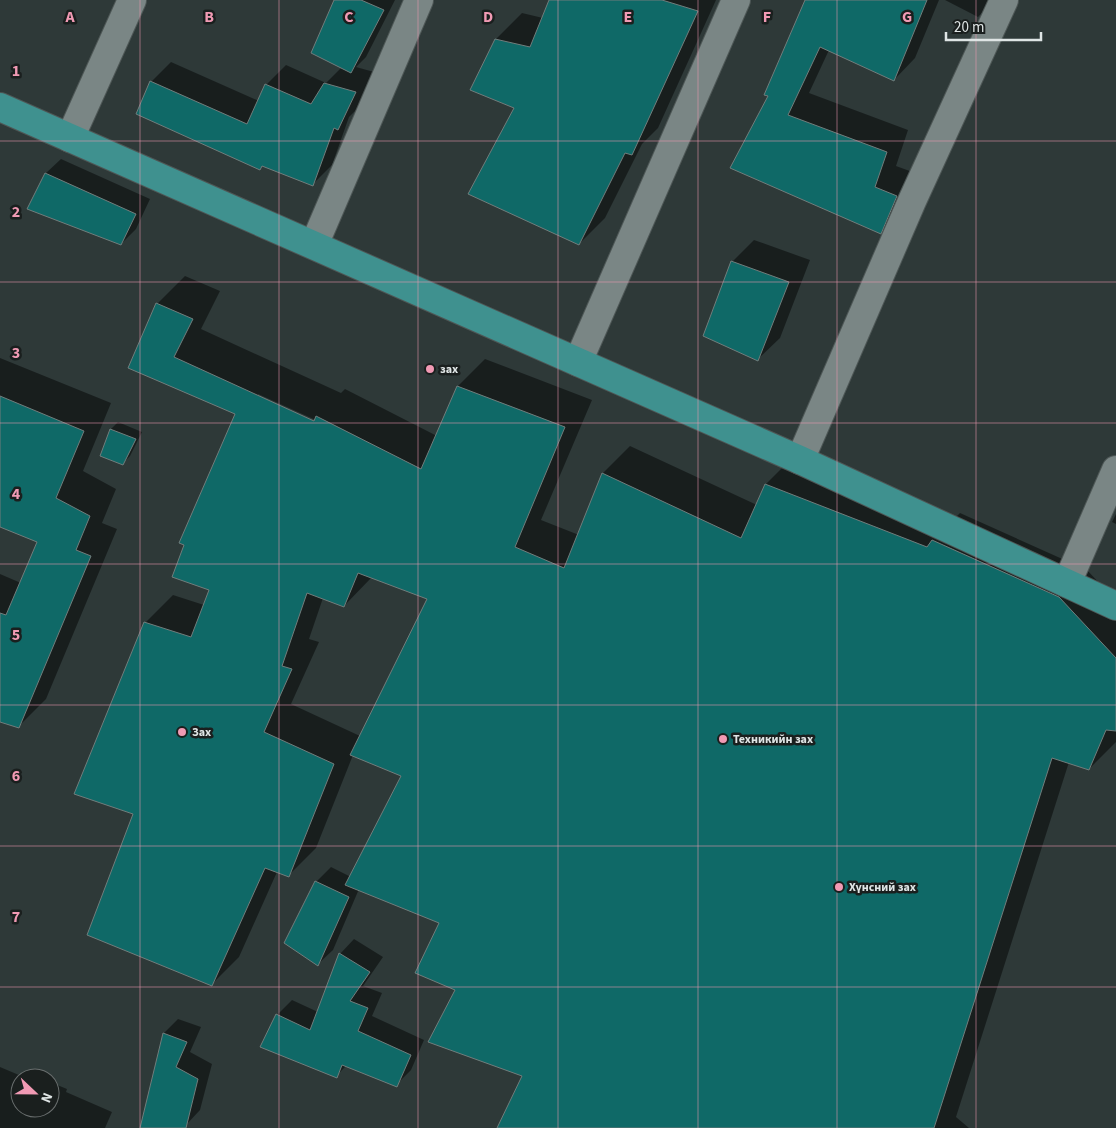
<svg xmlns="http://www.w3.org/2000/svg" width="1116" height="1128" font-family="'Source Sans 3',sans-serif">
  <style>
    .shadow { fill: #0007; fill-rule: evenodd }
    .building { fill: #0f6967; stroke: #717d7c }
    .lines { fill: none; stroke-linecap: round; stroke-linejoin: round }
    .minor-casing { stroke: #4e5756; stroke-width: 30 }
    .major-casing { stroke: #4e5756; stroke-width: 30 }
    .minor { stroke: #7a8685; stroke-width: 28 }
    .major { stroke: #3f918f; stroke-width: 28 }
    .grid { fill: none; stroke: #f19ab4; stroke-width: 1; stroke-opacity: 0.55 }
    .poi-dot { fill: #f19ab4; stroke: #1a1f1e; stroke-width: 2 }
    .labels { text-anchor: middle; stroke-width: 5; stroke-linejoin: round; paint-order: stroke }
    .poi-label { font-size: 12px; font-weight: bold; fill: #dfe5e5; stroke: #1a1f1e; text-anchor: start }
    .grid-label { font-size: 16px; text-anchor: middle; font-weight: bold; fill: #f19ab4; stroke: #1a1f1e; stroke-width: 5; stroke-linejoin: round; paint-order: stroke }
  </style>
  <rect width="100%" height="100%" fill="#2e3938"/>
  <!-- shadow -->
  <path class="shadow" d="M 335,0 L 395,0 L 366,57 L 356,67 L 374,72 L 357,109 L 349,117 L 332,165 L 312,185 L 263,165 L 260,168 L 151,82 L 171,62 L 259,101 L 266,85 L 286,65 L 326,83 L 342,67 Z
    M 551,0 L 716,0 L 658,128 L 642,144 L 605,218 L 579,244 L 516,107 L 496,39 L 522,13 L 543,18 Z
    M 807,0 L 939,0 L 915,58 L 894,80 L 829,50 L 809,93 L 908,130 L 896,166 L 918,174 L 902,211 L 880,233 L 770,95 Z
    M 945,0 L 994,0 L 978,17 Z
    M 61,159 L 150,199 L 136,229 L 121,244 L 28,208 L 46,173 Z
    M 754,240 L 810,260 L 780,338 L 758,359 L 732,262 Z
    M 185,276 L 220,291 L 201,329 L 341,393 L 345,389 L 437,436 L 458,386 L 485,359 L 592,400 L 541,520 L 579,535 L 603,473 L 630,446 L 757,505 L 766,484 L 793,457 L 954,519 L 960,513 L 1087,570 L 1116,601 L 1116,742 L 1089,769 L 1069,762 L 956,1117 L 969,1128 L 498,1128 L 523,1075 L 457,989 L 441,922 L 359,889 L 333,950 L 318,964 L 316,882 L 331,867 L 351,877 L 403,775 L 353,755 L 316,848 L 288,876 L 277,872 L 239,957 L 212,984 L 135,814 L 145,623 L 173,595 L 204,605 L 210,589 L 237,414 L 130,367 L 158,303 ZM 258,394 L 320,422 L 319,425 L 258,397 ZM 372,577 L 429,598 L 360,736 L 291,704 L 319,642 L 309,639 L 323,598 L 344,606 Z
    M 0,358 L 111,403 L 83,471 L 116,489 L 102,523 L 117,529 L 46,699 L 19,726 L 0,721 L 0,574 L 21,583 L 39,541 L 0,525 Z
    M 118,422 L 142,432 L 130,456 L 123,463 L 102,455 L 111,429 Z
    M 1116,514 L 1116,524 L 1112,522 Z
    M 354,939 L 383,957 L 363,986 L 382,993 L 372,1016 L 424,1040 L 411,1070 L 396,1085 L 347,1065 L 336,1076 L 277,1015 L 292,1000 L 318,1012 L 340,954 Z
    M 178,1019 L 201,1027 L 190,1052 L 212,1064 L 200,1110 L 186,1125 L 146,1111 L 164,1033 Z
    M 0,1067 L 26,1078 L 30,1073 L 41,1078 L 20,1078 L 20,1108 L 50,1108 L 50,1082 L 67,1089 L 66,1092 L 112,1112 L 105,1128 L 0,1128 Z"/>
  <!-- building -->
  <path class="building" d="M 334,0 L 361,0 L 384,10 L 351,73 L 311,53 Z
    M 549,0 L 662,0 L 698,11 L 632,155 L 625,153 L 579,245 L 468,194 L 514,108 L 470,90 L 495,39 L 530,47 Z
    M 805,0 L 927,0 L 894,81 L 820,47 L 788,115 L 887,152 L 875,187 L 897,196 L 881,234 L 730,168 L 768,96 L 764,95 Z
    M 150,81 L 247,124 L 265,84 L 311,104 L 324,83 L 356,92 L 338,130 L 334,128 L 313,186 L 262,166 L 260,170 L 136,114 Z
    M 45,173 L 136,214 L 121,245 L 27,209 Z
    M 731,261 L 789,282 L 758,361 L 703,336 Z
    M 156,303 L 193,319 L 174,357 L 314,421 L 316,416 L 421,469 L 457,386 L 565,427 L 515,547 L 564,568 L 602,473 L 741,538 L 765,484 L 927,547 L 932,540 L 1059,597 L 1116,658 L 1116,731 L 1106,730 L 1089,770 L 1052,758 L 934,1128 L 497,1128 L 522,1076 L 428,1042 L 455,990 L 415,973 L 439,923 L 345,885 L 401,776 L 350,755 L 427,599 L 358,573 L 344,607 L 307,593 L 282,666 L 292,669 L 264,732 L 334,764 L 289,877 L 265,868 L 212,986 L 87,935 L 133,814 L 74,794 L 144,622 L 191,637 L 209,590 L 172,577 L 184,545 L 179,543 L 235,414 L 128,368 Z
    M 0,396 L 84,431 L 56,498 L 90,516 L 76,550 L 91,556 L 19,728 L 0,722 L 0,613 L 6,615 L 37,542 L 0,527 Z
    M 110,429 L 136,439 L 123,465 L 100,456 Z
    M 315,881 L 349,897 L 318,966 L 284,943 Z
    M 339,953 L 370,972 L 350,1001 L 368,1008 L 358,1031 L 411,1055 L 397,1087 L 342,1065 L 337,1078 L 260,1047 L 276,1014 L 310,1030 Z
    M 163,1033 L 187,1042 L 176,1067 L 198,1079 L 186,1128 L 140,1128 Z"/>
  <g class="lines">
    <defs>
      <path id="minor" d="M 70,138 L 132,0
        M 314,245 L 419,0
        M 578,362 L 736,0
        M 800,460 L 912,201 L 1004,0
        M 1067,583 L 1116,470"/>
      <path id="major" d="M 0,107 L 800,460 L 1116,606"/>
    </defs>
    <!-- minor casing -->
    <use href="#minor" class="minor-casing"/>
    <!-- major casing -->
    <use href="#major" class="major-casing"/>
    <!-- minor -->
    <use href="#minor" class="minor"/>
    <!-- major -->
    <use href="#major" class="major"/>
  </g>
  <!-- grid -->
  <path class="grid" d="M 140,0 L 140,1128M 279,0 L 279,1128M 418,0 L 418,1128M 558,0 L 558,1128M 698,0 L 698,1128M 837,0 L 837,1128M 976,0 L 976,1128M 0,141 L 1116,141M 0,282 L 1116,282M 0,423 L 1116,423M 0,564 L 1116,564M 0,705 L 1116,705M 0,846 L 1116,846M 0,987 L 1116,987"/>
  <!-- markers -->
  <g class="poi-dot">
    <circle cx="430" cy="369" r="5"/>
    <circle cx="182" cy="732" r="5"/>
    <circle cx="723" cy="739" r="5"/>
    <circle cx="839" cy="887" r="5"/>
  </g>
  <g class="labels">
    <!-- poi labels -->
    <g class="poi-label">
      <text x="440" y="373">зах</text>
      <text x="192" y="736">Зах</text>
      <text x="733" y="743">Техникийн зах</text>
      <text x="849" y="891">Хүнсний зах</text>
    </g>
  </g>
  <g class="grid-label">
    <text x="70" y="22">A</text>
    <text x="209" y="22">B</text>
    <text x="349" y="22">C</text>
    <text x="488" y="22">D</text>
    <text x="628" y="22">E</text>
    <text x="767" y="22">F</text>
    <text x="907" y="22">G</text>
    <text x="16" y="76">1</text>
    <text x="16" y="217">2</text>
    <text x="16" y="358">3</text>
    <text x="16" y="499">4</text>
    <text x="16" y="640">5</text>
    <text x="16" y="781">6</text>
    <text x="16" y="922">7</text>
  </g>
  <!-- north arrow -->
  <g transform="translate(35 1093) rotate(112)"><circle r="24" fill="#1a1f1e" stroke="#696e6e"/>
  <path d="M0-4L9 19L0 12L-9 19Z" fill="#f19ab4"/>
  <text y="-8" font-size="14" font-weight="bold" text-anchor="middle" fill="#dfe5e5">N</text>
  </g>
  <!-- scale -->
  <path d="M946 32v8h95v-8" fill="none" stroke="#dfe5e5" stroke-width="2.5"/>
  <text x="954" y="32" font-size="15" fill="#dfe5e5" stroke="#1a1f1e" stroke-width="4" paint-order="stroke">20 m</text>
</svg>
